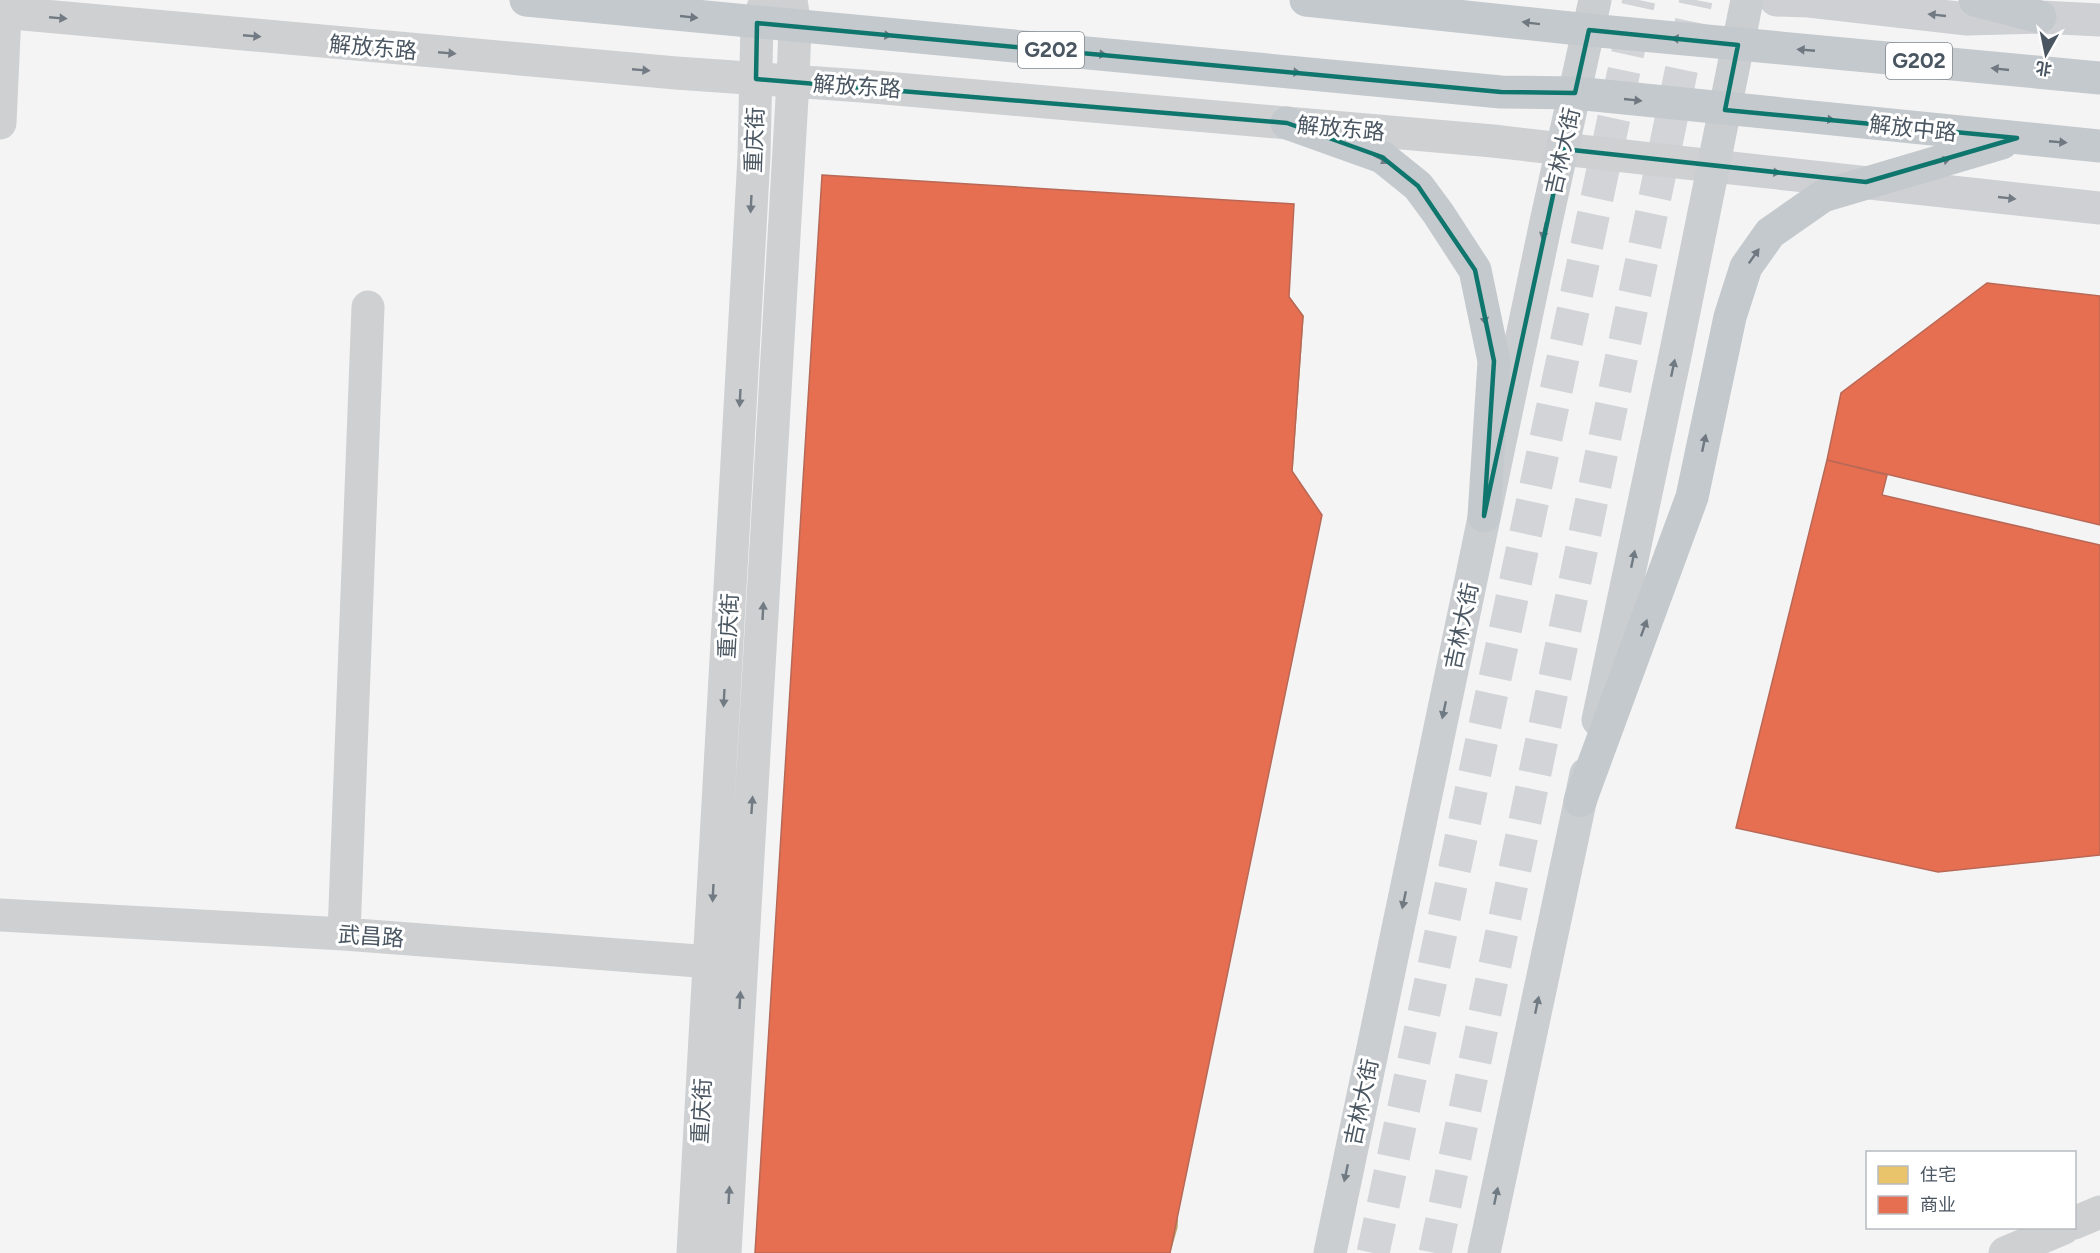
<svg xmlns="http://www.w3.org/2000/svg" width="2100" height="1253" font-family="Figtree,'Noto Sans SC',sans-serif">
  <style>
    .homes { fill: #e9c46a; stroke: #b9a367; stroke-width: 1.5 }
    .shops { fill: #e76f51; stroke: #b86856; stroke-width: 1.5 }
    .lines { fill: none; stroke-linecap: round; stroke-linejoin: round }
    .primary-tunnel { stroke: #d2d4d7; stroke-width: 33; stroke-dasharray: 33 16; stroke-linecap: butt }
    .minor { stroke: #ced0d2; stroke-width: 33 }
    .tertiary { stroke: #ced0d2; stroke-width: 33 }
    .secondary { stroke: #ced0d4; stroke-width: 33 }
    .primary { stroke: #caced1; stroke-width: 33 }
    .trunk { stroke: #c4c9cd; stroke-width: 33 }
    .oneway { fill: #727b84 }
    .oneway2 { fill: #6f7881 }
    .oneway3 { fill: #727b83 }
    .oneway4 { fill: #707a83 }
    .marked { fill: none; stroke: #0f766e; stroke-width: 4.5; stroke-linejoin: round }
    .labels { text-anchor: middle; stroke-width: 6; stroke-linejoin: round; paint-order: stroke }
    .shield { fill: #fff; stroke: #808990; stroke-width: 1.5 }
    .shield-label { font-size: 21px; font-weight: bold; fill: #4a5661 }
    .street-label { font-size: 22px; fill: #4a5661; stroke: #fff }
  </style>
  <rect width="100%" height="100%" fill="#f4f4f4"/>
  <!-- homes -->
  <path class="homes" d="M 1128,288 L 1289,297 L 1303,316 L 1292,471 L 1277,490 L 1121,484 L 1109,464 L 1113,301 Z
    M 1031,1080 L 1174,1085 L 1180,1098 L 1177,1227 L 1171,1248 L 1020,1237 L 1014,1218 L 1019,1095 Z"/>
  <!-- shops -->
  <path class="shops" d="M 822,175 L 1294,204 L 1289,297 L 1303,316 L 1292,471 L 1322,515 L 1170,1253 L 755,1253 Z
    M 1987,283 L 2100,296 L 2100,525 L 1827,460 L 1841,393 Z
    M 1827,460 L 1887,475 L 1882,495 L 2100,545 L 2100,855 L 1938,872 L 1736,828 Z"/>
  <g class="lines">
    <!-- primary-tunnel -->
    <path class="primary-tunnel" d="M 1373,1253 L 1639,0
      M 1435,1253 L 1696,0"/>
    <!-- minor -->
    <path class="minor" d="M 0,123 L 5,13
      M 0,915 L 344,934 L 737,964
      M 344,934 L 368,307
      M 2074,1223 L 2100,1212
      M 2005,1253 L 2064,1228"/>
    <!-- tertiary -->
    <path class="tertiary" d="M 0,12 L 676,73 L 862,86 L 1493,141 L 1713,166
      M 693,1253 L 754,156 L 757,23 L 766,0
      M 725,1253 L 793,81 L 795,27 L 791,0"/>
    <!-- secondary -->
    <path class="secondary" d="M 1776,0 L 1809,1 L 1967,19 L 2040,17 L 2100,20
      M 1713,166 L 2100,208"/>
    <!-- primary -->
    <path class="primary" d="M 1598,720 L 1675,356 L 1747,0
      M 1330,1253 L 1546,222 L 1595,0
      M 1484,1253 L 1586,774"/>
    <!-- trunk -->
    <path class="trunk" d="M 526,0 L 1501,92 L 1575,93 L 2100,146
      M 1306,0 L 1589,30 L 2100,78
      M 1975,0 L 2040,17
      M 1287,123 L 1382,157 L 1418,186 L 1438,213 L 1475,270 L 1494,361 L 1484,516
      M 1580,801 L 1692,497 L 1730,317 L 1746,267 L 1770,233 L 1823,196 L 2002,143"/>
  </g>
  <!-- one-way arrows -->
  <defs><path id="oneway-solid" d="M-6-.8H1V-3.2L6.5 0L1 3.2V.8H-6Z" transform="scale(1.5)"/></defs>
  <g class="oneway">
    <use href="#oneway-solid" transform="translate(1937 15) rotate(-174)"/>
    <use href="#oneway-solid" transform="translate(1772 172) rotate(6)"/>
    <use href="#oneway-solid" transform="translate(2007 198) rotate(6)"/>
  </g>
  <g class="oneway2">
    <use href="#oneway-solid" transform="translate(689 17) rotate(6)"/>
    <use href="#oneway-solid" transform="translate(1531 23) rotate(-173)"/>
    <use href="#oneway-solid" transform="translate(883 35) rotate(5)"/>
    <use href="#oneway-solid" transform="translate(1680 39) rotate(-175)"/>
    <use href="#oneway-solid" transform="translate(1806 50) rotate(-175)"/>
    <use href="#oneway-solid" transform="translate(1098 54) rotate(5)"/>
    <use href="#oneway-solid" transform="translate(2000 69) rotate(-174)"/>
    <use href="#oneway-solid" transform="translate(1292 72) rotate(5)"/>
    <use href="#oneway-solid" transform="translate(1633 100) rotate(6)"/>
    <use href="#oneway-solid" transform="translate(1826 119) rotate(6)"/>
    <use href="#oneway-solid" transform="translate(2058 142) rotate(5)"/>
    <use href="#oneway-solid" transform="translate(1381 159) rotate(29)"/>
    <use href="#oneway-solid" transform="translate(1942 161) rotate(-17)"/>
    <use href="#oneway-solid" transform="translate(1754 256) rotate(-55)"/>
    <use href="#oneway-solid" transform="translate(1484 316) rotate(78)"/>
    <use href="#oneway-solid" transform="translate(1704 443) rotate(-78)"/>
    <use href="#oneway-solid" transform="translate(1644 628) rotate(-70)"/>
  </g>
  <g class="oneway3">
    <use href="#oneway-solid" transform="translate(58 18) rotate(5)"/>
    <use href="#oneway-solid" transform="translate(252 36) rotate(5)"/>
    <use href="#oneway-solid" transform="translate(447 53) rotate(5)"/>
    <use href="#oneway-solid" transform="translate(641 70) rotate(5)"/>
    <use href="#oneway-solid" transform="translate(751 204) rotate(93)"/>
    <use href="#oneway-solid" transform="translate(740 398) rotate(93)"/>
    <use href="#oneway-solid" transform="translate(763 611) rotate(-87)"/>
    <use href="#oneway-solid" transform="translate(724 698) rotate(93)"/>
    <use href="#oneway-solid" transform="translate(752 805) rotate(-86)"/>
    <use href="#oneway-solid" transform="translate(713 893) rotate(93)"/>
    <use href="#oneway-solid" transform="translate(740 1000) rotate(-87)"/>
    <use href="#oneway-solid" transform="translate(729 1195) rotate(-87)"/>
  </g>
  <g class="oneway4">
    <use href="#oneway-solid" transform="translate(1544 231) rotate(102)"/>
    <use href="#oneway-solid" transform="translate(1673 368) rotate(-78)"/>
    <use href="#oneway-solid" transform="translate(1633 559) rotate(-78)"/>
    <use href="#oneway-solid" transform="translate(1444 710) rotate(102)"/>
    <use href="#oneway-solid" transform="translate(1404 900) rotate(102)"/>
    <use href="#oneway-solid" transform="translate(1537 1005) rotate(-78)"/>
    <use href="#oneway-solid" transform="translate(1346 1173) rotate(102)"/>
    <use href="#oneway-solid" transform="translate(1496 1196) rotate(-78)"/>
  </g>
  <!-- marked area -->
  <path class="marked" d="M 757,23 L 1501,92 L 1575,93 L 1589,30 L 1738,45 L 1725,110 L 2017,138 L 1866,182 L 1563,149 L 1484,516 L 1494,361 L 1475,270 L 1418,186 L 1382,157 L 1287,123 L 756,79 Z"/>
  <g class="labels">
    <!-- shield labels -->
    <g class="shield">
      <rect x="1018" y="32" width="66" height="36" rx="4.5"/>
      <rect x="1886" y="43" width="66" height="36" rx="4.5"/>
    </g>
    <g class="shield-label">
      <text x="1051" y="57">G202</text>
      <text x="1919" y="68">G202</text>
    </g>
    <!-- street labels -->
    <g class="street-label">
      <text transform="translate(373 47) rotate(5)" y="8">解放东路</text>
      <text transform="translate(857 86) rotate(4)" y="8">解放东路</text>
      <text transform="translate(1341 128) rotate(5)" y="8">解放东路</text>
      <text transform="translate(1913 128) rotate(6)" y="8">解放中路</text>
      <text transform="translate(754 140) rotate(-88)" y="8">重庆街</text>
      <text transform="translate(1562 151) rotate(-77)" y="8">吉林大街</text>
      <text transform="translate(728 626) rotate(-87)" y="8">重庆街</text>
      <text transform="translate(1461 626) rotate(-78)" y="8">吉林大街</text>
      <text transform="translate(371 936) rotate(4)" y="8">武昌路</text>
      <text transform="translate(1361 1102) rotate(-78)" y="8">吉林大街</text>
      <text transform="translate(701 1111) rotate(-87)" y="8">重庆街</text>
    </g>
  </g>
  <!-- legend -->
  <rect x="1866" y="1151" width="210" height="78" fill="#ffffff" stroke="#b7bbc0" stroke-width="1.5"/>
  <rect x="1878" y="1166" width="30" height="18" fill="#e9c46a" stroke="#b7bbc0" stroke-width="1.5"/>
  <text x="1920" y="1181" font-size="18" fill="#4a5661">住宅</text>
  <rect x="1878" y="1196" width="30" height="18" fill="#e76f51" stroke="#b7bbc0" stroke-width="1.5"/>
  <text x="1920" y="1211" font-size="18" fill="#4a5661">商业</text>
  <!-- north arrow -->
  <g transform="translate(2046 54) rotate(189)" stroke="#ffffff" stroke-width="4.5" paint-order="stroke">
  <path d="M0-4.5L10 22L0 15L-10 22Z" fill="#4a5661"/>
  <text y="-9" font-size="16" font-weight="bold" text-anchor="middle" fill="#4a5661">北</text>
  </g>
</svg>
